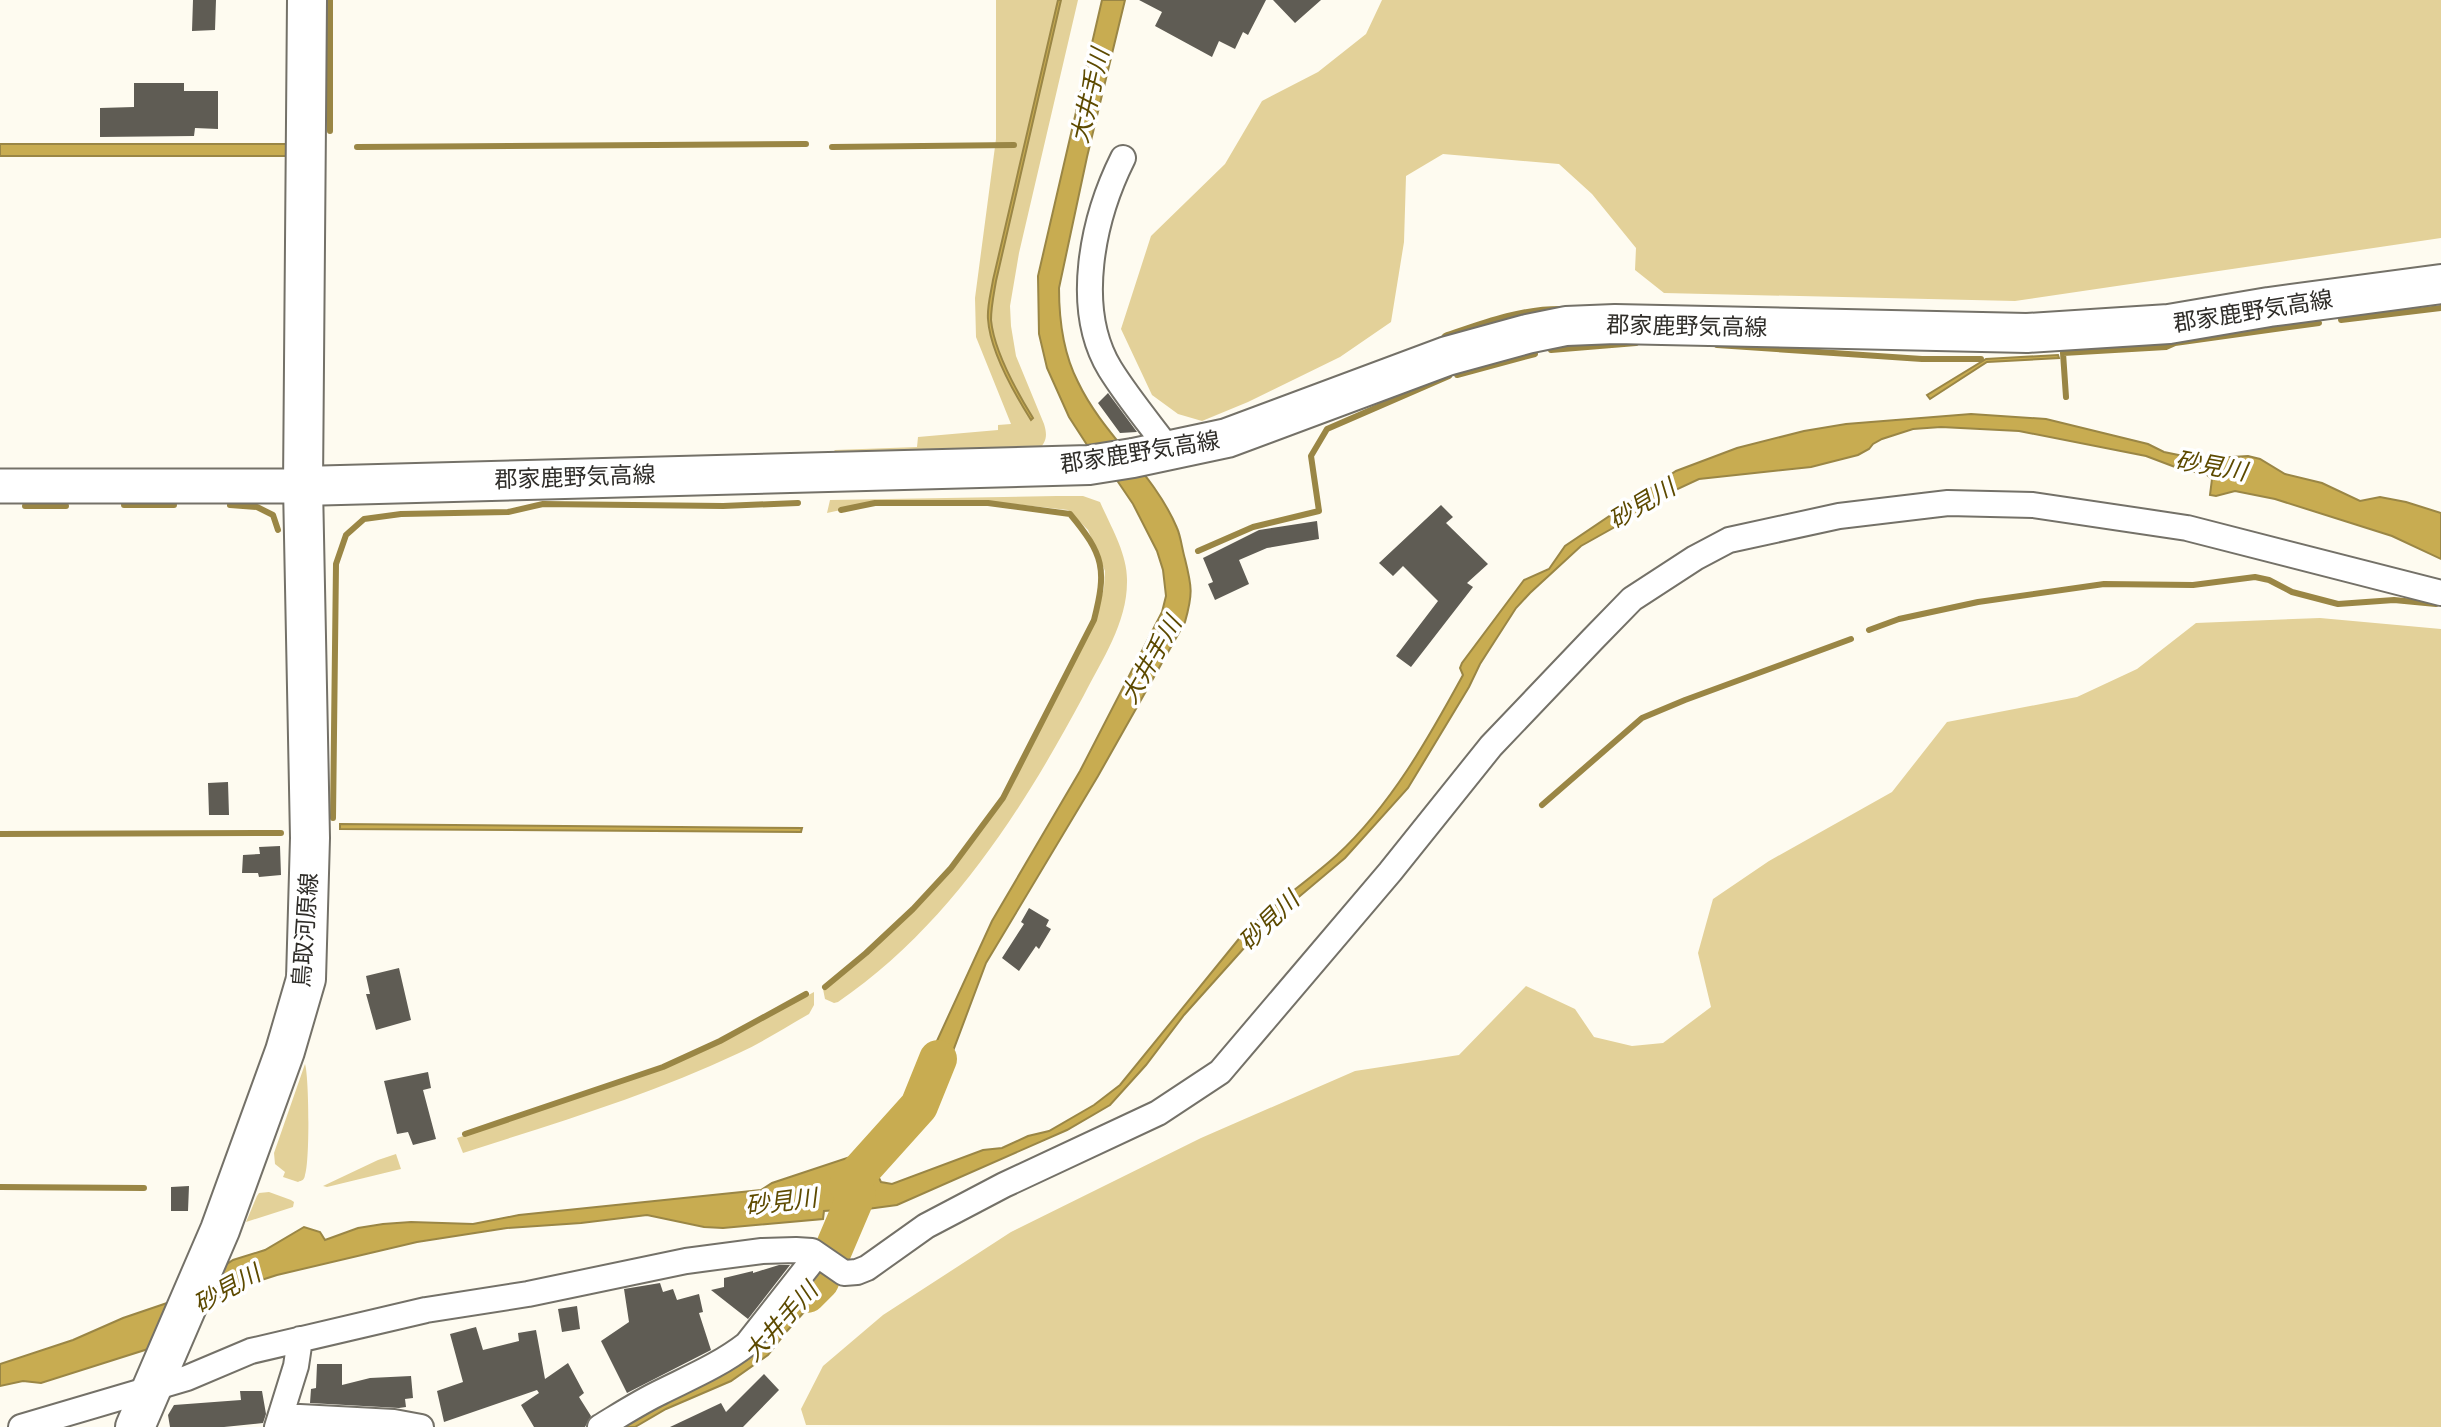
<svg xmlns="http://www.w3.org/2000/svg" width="2441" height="1427" font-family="Bitter,'Noto Sans JP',serif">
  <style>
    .green { fill: #e3d199 }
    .water { fill: #c8ac51; stroke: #9a8645; stroke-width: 2 }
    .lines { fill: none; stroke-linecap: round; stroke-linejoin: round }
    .stream { stroke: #9a8645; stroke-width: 6 }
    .river { stroke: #c8ac51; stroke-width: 38 }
    .building { fill: #5f5c54 }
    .street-casing { stroke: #747168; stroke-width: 28 }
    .secondary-casing { stroke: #747168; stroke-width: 37 }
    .primary-casing { stroke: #747168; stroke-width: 42 }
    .street { stroke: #fff; stroke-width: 24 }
    .secondary { stroke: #fff; stroke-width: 33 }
    .primary { stroke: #fff; stroke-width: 38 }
    .labels { text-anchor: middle; stroke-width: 7; stroke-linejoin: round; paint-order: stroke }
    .street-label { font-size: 23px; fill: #2f2d29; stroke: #fff }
    .water-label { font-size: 24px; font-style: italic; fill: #5d4a00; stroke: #fff }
  </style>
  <rect width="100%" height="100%" fill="#fefbf0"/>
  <!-- green -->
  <path class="green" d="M 996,0 L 1078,0 L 1019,253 L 1010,306 L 1011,326 L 1016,356 L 1044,424 C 1048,437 1046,442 1037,452 L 830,455 L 835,450 L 917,447 L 918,437 L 998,430 L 998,425 L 1011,424 L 976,337 L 975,298 L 996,139 Z
    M 1382,0 L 2441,0 L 2441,238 L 2015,301 L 1664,293 L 1635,270 L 1636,248 L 1592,194 L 1559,164 L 1443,154 L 1406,176 L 1404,242 L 1391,322 L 1340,357 L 1248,402 L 1202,421 L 1178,414 L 1152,395 L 1121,329 L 1151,236 L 1225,164 L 1262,101 L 1318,72 L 1366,34 Z
    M 1057,496 L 1083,496 L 1100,502 C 1111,527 1128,555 1127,582 C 1127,623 1102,660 1084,695 C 1022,811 948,927 838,1002 L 834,1003 L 825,999 L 823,989 L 868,954 L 914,910 L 952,868 L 1003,799 L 1095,620 L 1104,588 L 1105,571 L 1088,530 L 1068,510 L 986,501 L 873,503 L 827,513 L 830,500 Z
    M 2320,618 L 2441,629 L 2441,1427 L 806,1425 L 801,1409 L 823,1366 L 883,1315 L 1011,1232 L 1201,1138 L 1355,1071 L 1459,1055 L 1526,986 L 1575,1009 L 1594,1037 L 1632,1046 L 1663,1043 L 1711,1007 L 1698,953 L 1713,899 L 1769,861 L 1892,792 L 1947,722 L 2077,697 L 2137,669 L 2196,623 Z
    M 814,992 L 814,1005 L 809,1014 C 786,1027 763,1042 739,1053 C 650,1095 556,1123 463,1153 L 457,1138 L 665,1068 L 721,1043 Z
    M 305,1064 C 309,1076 310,1160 305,1175 C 304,1181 302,1180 298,1182 L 283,1177 L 285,1172 L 275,1164 L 274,1153 Z
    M 396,1154 L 401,1169 L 327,1187 L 323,1186 L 378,1160 Z
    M 269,1192 L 291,1200 L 294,1202 L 293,1207 L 246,1222 L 257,1196 L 259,1193 Z"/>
  <!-- water -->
  <path class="water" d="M 1058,0 L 1061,0 L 996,281 C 994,293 991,307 991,320 C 994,351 1017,392 1033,418 L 1031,420 C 1014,393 990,350 988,319 C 987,306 991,293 993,280 Z
    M 1102,0 L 1125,0 L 1087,157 L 1059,288 C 1059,319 1063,353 1078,382 C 1103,435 1154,473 1177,528 C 1181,537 1182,549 1185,559 C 1192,587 1193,594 1185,622 L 1098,776 L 986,963 L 929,1115 L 908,1104 L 992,921 L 1080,771 L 1162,612 L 1166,596 L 1163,570 L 1157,551 L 1133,504 L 1112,473 L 1089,448 L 1069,417 L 1047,368 L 1039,334 L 1038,276 Z
    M 0,144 L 288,144 L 291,156 L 0,156 Z
    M 2058,355 L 2059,358 L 1987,362 L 1930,399 L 1927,395 L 1986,359 Z
    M 1971,414 L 2046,419 L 2148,444 L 2164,452 L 2198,459 L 2248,456 L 2260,459 L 2285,474 L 2322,483 L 2360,501 L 2380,497 L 2406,502 L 2441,513 L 2441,559 L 2392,536 L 2275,499 L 2235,491 L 2216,496 L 2210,495 L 2212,479 L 2207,475 L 2175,467 L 2146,456 L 2019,431 L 1941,427 L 1913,429 L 1882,439 L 1873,444 L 1869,449 L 1858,455 L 1811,467 L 1699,479 L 1671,492 L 1647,509 L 1581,546 L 1530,593 L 1516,608 L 1480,664 L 1469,687 L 1408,788 L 1345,858 L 1262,928 L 1184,1015 L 1146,1065 L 1110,1105 L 1067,1130 L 897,1205 L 860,1210 L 854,1209 L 824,1211 L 823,1219 L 723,1228 L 704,1227 L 647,1215 L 581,1223 L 507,1228 L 417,1242 L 277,1275 L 246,1285 L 216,1299 L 148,1349 L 41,1383 L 23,1381 L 0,1386 L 0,1364 L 73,1340 L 123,1318 L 170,1302 L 233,1260 L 265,1250 L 304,1227 L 320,1232 L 325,1240 L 358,1228 L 383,1224 L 411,1222 L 473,1224 L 519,1215 L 761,1190 L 772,1183 L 889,1144 L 878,1176 L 881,1182 L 892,1184 L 983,1150 L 1002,1148 L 1028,1136 L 1049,1131 L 1094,1105 L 1120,1085 L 1242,935 C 1271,905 1306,883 1337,855 C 1391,805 1428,739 1463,675 L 1460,668 L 1462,663 L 1524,580 L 1549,569 L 1565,546 L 1676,471 L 1737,448 L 1804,431 L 1846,424 Z
    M 340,824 L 802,828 L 801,832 L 340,829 Z
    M 815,1268 L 833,1280 L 787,1331 L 768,1355 L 731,1381 L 666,1409 L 635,1427 L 610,1427 L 703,1378 Z"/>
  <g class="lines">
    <!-- stream -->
    <path class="stream" d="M 330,0 L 330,131
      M 357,147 L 806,144
      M 832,147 L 1014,145
      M 2341,320 L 2441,308
      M 1441,341 L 1445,336 C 1483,323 1519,309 1560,309
      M 1717,345 L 1922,359 L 1981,359
      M 1551,350 L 1636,343
      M 1457,375 L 1535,354
      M 2066,397 L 2063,353 L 2166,347 L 2175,343 L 2319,323
      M 124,505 L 174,505
      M 230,505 L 257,507 L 273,515 L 278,530
      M 25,506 L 66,506
      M 1198,551 L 1253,527 L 1319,511 L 1311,456 L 1327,429 L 1449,376
      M 1869,630 L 1899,619 L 1978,602 L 2104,584 L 2193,585 L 2255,577 L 2269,580 L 2292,592 L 2338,604 L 2394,600 L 2436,604
      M 1542,805 L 1642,718 L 1685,700 L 1851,639
      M 333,818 L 336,564 L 346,535 L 364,519 L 401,514 L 508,512 L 543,504 L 723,506 L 798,503
      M 0,834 L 281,833
      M 825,987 L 866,953 L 913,909 L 951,868 L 1003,798 L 1094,620 C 1107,569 1104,555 1070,514 L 988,503 L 875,503 L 841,510
      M 465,1134 L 663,1067 L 720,1041 L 806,994
      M 0,1187 L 144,1188"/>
    <!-- river -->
    <path class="river" d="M 848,1185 L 919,1106 L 938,1059
      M 807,1294 L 820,1281 L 857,1194"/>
  </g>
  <!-- building -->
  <path class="building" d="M 193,0 L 216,0 L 215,30 L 192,31 Z
    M 1139,0 L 1266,0 L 1248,35 L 1243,32 L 1235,49 L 1219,41 L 1212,57 L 1155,26 L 1162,12 Z
    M 1273,0 L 1321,0 L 1295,23 Z
    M 134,83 L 184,83 L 184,91 L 218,91 L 218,129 L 195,128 L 194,136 L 100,137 L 100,108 L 134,107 Z
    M 1108,393 L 1120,409 L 1137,432 L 1120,433 L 1098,403 Z
    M 1441,505 L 1453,517 L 1446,523 L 1488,564 L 1467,583 L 1473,587 L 1411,667 L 1396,656 L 1438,601 L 1403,566 L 1393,576 L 1379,563 Z
    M 1317,521 L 1319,539 L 1267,548 L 1239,560 L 1249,584 L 1215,600 L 1208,584 L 1213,582 L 1203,558 L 1259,530 Z
    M 228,782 L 229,815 L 209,815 L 208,783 Z
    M 280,846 L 281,875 L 259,877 L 258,873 L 242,873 L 243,855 L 260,854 L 259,847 Z
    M 1029,908 L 1049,920 L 1046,926 L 1051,929 L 1039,949 L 1036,946 L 1019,971 L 1002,958 L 1024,924 L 1021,922 Z
    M 399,968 L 411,1020 L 376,1030 L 366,994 L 370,994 L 366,976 Z
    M 428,1072 L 431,1088 L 423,1090 L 436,1139 L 413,1145 L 408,1132 L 397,1134 L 384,1081 Z
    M 189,1186 L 188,1211 L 171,1211 L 171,1187 Z
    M 779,1265 L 790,1265 L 748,1319 L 711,1290 L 724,1287 L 724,1278 L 753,1271 L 753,1273 Z
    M 660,1283 L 663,1292 L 673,1289 L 677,1300 L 699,1294 L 703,1312 L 699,1313 L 711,1350 L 627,1393 L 601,1341 L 629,1322 L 624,1289 Z
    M 577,1306 L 580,1329 L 562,1332 L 558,1309 Z
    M 476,1327 L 483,1350 L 519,1341 L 518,1333 L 536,1330 L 545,1379 L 568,1363 L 584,1393 L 579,1397 L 591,1416 L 585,1427 L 534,1427 L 521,1405 L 539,1393 L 537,1390 L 444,1422 L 437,1391 L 463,1382 L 450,1334 Z
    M 317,1364 L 342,1364 L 342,1385 L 370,1378 L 411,1376 L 413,1398 L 405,1399 L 406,1407 L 399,1408 L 310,1403 L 311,1389 L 316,1388 Z
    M 764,1374 L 779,1390 L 743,1427 L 670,1427 L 721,1403 L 726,1412 Z
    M 240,1391 L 262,1391 L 266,1414 L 263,1423 L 224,1427 L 170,1427 L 168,1415 L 174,1405 L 241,1400 Z"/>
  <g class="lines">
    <defs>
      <path id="street" d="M 1123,158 C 1093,218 1073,308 1110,369 C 1128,398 1150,424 1170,451
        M 281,1416 L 394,1422 L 421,1427
        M 21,1427 L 187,1378 L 251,1351 L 426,1310 L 528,1294 L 686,1261 L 762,1251 L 796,1250 L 812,1251 L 844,1273 L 857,1272 L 867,1268 L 926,1226 L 1004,1185 L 1158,1113 L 1220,1072 L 1390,872 L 1491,746 L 1593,639 L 1632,599 L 1695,558 L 1729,540 L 1839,516 L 1948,503 L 2033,505 L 2187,528 L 2441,593
        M 277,1427 L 296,1366 L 300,1339
        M 600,1427 C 620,1415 640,1402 661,1392 C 691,1377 720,1365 747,1344 L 817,1255"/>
      <path id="secondary" d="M 0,486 L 303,486"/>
      <path id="primary" d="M 303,486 L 1089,465 L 1133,458 L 1227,438 L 1447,356 L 1527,334 L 1566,326 L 1615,324 L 2027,333 L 2169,324 L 2269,307 L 2441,284
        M 135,1427 L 220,1230 L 285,1051 L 306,979 L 310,838 L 303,486 L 307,0"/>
    </defs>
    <!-- street casing -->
    <use href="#street" class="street-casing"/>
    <!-- secondary casing -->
    <use href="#secondary" class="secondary-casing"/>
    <!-- primary casing -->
    <use href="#primary" class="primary-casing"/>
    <!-- street -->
    <use href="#street" class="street"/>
    <!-- secondary -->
    <use href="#secondary" class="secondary"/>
    <!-- primary -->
    <use href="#primary" class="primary"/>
  </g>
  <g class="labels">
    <!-- street labels -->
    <g class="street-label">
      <text transform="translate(2253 311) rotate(-9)" y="8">郡家鹿野気高線</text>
      <text transform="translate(1687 326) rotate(1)" y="8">郡家鹿野気高線</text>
      <text transform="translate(1140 452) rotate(-9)" y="8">郡家鹿野気高線</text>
      <text transform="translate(575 477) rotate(-2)" y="8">郡家鹿野気高線</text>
      <text transform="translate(305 930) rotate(-86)" y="8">鳥取河原線</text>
    </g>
    <!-- water labels -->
    <g class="water-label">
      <text transform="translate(1090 96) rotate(-77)" y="8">大井手川</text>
      <text transform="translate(2211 466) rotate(10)" y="8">砂見川</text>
      <text transform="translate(1642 504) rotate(-31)" y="8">砂見川</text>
      <text transform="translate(1151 660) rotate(-60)" y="8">大井手川</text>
      <text transform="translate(1269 921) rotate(-44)" y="8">砂見川</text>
      <text transform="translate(781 1202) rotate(-7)" y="8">砂見川</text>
      <text transform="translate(227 1289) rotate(-29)" y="8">砂見川</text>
      <text transform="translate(781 1322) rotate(-48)" y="8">大井手川</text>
    </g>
  </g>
</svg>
